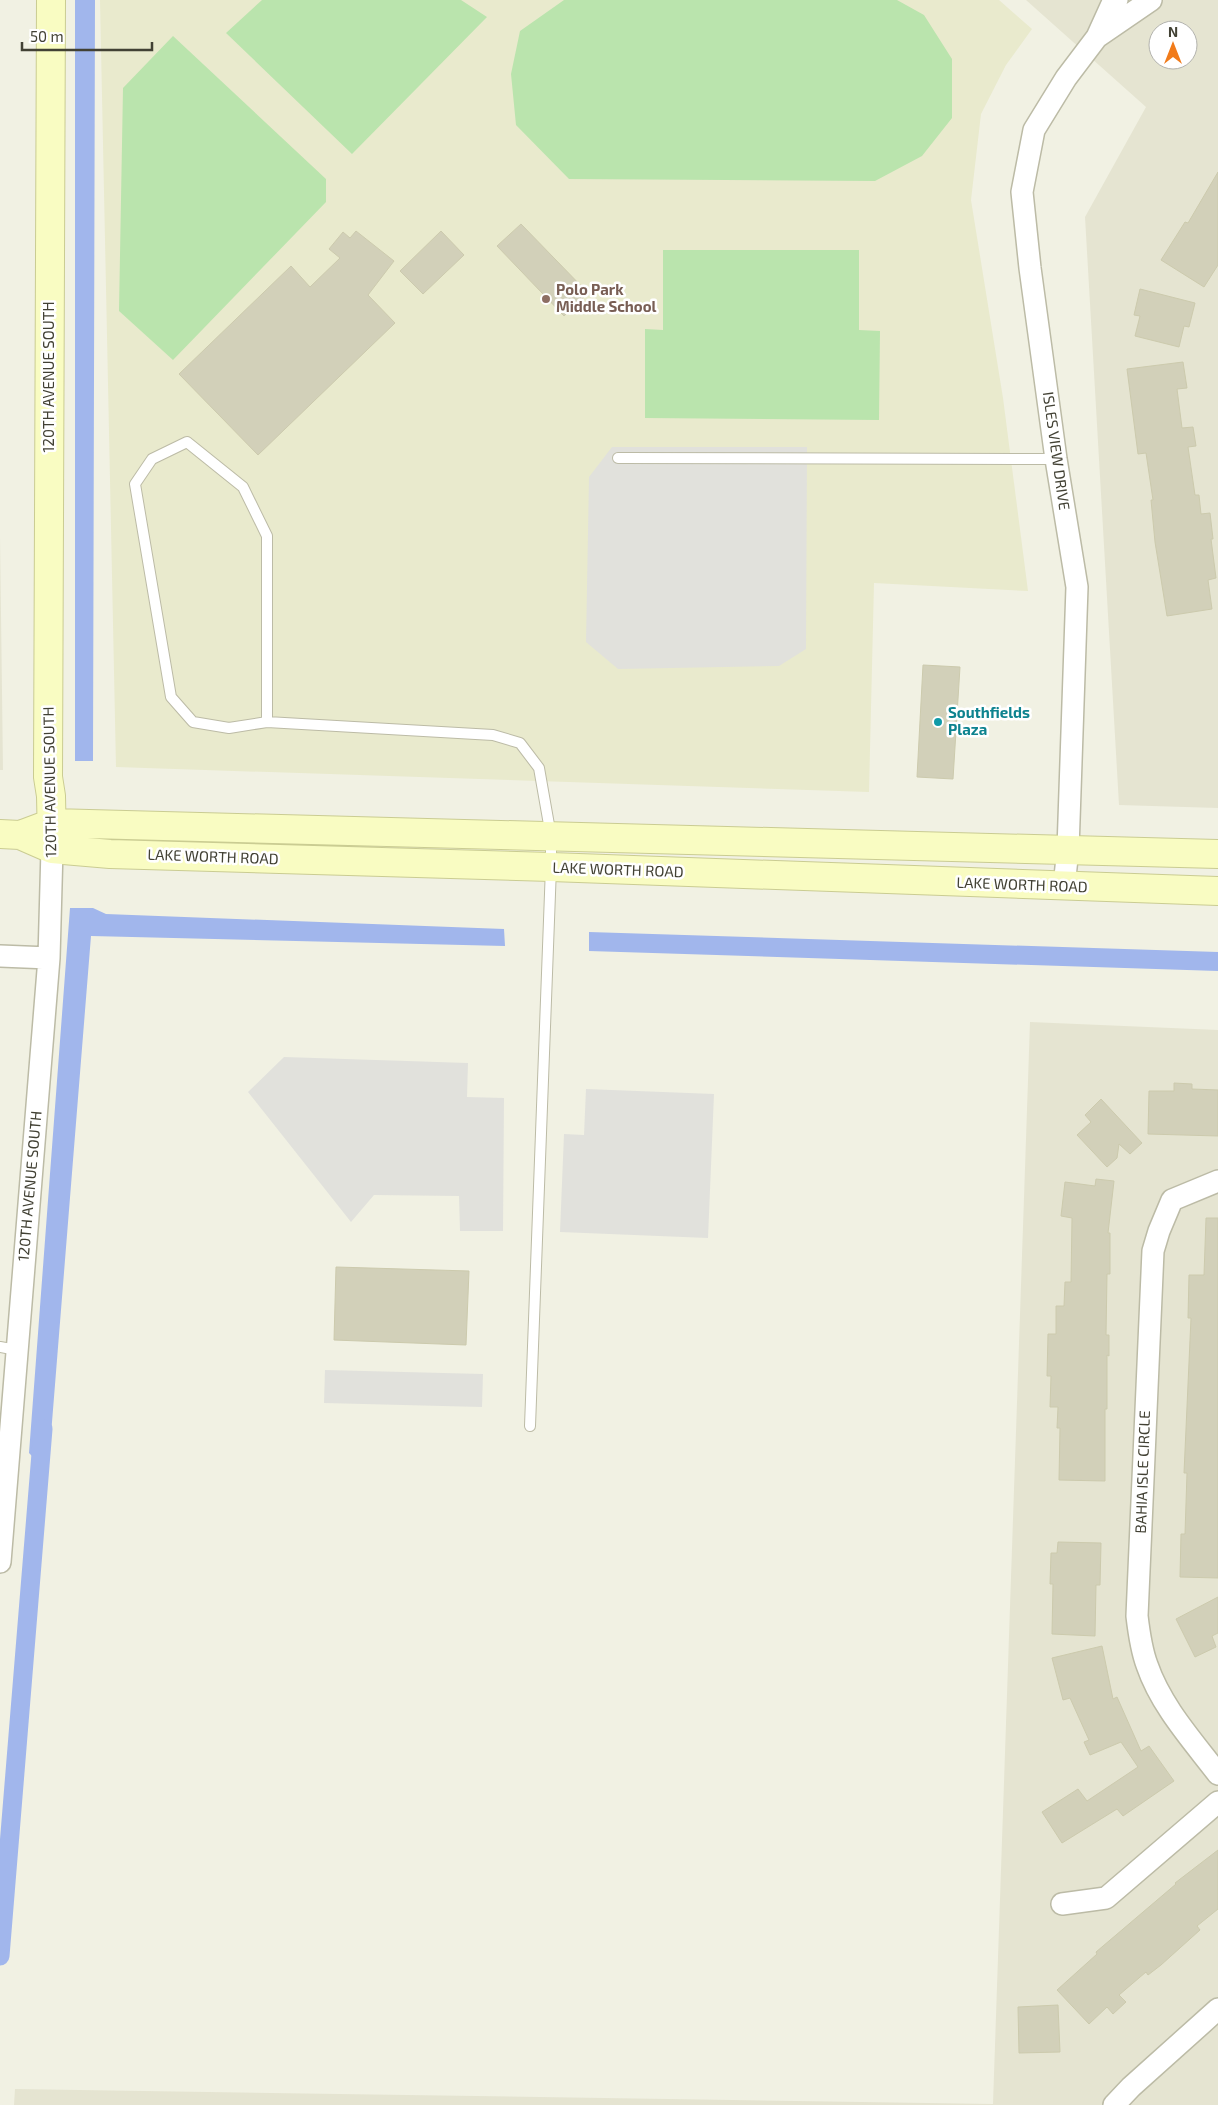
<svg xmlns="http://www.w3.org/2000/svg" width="1218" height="2105" font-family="'Exo 2',sans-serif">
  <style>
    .residential { fill: #e5e4d1; fill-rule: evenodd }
    .education { fill: #e9eacd }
    .green { fill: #bae4ad }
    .parking { fill: #e1e1dc }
    .water { fill: #a1b6ec }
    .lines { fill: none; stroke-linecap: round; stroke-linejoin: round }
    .canal { stroke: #a1b6ec; stroke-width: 19 }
    .building { fill: #d2d0b9; stroke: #cccaad }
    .lane-casing { stroke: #bcbba6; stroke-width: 12 }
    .street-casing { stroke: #bcbba6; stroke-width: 24 }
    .secondary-casing { stroke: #cacc92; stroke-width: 30 }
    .lane { stroke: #fff; stroke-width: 10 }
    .street { stroke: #fff; stroke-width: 21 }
    .secondary { stroke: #f9fcc2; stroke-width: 28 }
    .education-dot { fill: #8d6e63; stroke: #fff; stroke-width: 2 }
    .culture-dot { fill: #0f9aa8; stroke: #fff; stroke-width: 2 }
    .labels { text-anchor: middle; stroke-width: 5; stroke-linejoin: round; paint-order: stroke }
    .education-label { font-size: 15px; font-weight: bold; fill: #785e54; stroke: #fff; text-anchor: start }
    .street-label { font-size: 15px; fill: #424134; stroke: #fff }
    .culture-label { font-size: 15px; font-weight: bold; fill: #0d838f; stroke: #fff; text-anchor: start }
  </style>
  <rect width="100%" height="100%" fill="#f1f1e3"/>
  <!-- residential -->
  <path class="residential" d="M 1026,0 L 1218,0 L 1218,808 L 1119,805 L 1085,217 L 1146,107 ZM 1158,30 L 1188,30 L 1188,60 L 1158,60 Z
    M 0,536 L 3,770 L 0,770 Z
    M 1030,1022 L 1218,1030 L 1218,2105 L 14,2105 L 15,2089 L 993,2104 Z"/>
  <!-- education -->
  <path class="education" d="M 100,0 L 999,0 L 1032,29 L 1006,65 L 981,114 L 971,200 L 1003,398 L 1028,591 L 874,583 L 869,792 L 116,767 Z"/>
  <!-- green -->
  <path class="green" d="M 262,0 L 461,0 L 487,17 L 352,154 L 226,33 Z
    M 564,0 L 897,0 L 924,15 L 952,59 L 952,118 L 922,156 L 875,181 L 569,179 L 516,125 L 511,74 L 520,31 Z
    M 173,36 L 326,179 L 326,202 L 173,360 L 119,311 L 123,88 Z
    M 663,250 L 859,250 L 859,330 L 880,331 L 879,420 L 645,418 L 645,329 L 663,330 Z"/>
  <!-- parking -->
  <path class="parking" d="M 612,447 L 807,447 L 806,649 L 779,666 L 618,669 L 586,642 L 589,477 Z
    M 284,1057 L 468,1063 L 467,1097 L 504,1098 L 503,1231 L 460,1231 L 459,1196 L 374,1195 L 351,1222 L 248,1092 Z
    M 586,1089 L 714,1094 L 708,1238 L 560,1232 L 564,1134 L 584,1135 Z
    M 325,1370 L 483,1374 L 482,1407 L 324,1403 Z"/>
  <!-- water -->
  <path class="water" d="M 75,0 L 95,0 L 93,761 L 75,761 Z
    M 70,908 L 93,908 L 106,914 L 504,929 L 505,946 L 91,936 L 50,1447 L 36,1460 L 29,1453 Z
    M 589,932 L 1218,952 L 1218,971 L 589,951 Z"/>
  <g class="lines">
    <!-- canal -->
    <path class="canal" d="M 0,1956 L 43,1429"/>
  </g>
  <!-- building -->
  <path class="building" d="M 1218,172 L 1218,265 L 1204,287 L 1161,260 L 1185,222 L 1188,223 Z
    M 521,224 L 588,293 L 564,316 L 497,246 Z
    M 356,231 L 394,261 L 368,295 L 395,323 L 258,455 L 179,374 L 291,266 L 310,287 L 340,258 L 329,249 L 343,232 L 350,238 Z
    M 441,231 L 464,255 L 423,294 L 400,271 Z
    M 1140,289 L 1195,303 L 1189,327 L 1184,326 L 1179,347 L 1135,336 L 1140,316 L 1134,315 Z
    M 1183,362 L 1187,388 L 1177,389 L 1182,428 L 1193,427 L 1196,446 L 1188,447 L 1195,495 L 1199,495 L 1201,514 L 1210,513 L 1213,539 L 1211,539 L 1216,578 L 1208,580 L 1212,609 L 1167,616 L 1155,542 L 1151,500 L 1153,500 L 1146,453 L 1138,454 L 1127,369 Z
    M 923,665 L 960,667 L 953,779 L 917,777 Z
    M 1174,1083 L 1192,1084 L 1192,1089 L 1218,1090 L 1218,1136 L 1148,1134 L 1149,1091 L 1174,1091 Z
    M 1101,1099 L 1142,1143 L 1130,1154 L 1119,1144 L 1117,1158 L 1107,1167 L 1077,1135 L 1091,1122 L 1085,1115 Z
    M 1096,1179 L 1114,1181 L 1108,1233 L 1110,1233 L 1110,1274 L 1107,1274 L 1106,1335 L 1109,1335 L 1109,1356 L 1107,1355 L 1107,1409 L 1105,1409 L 1105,1481 L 1059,1480 L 1060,1428 L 1057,1428 L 1058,1407 L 1050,1407 L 1051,1376 L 1047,1376 L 1048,1334 L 1056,1334 L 1056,1306 L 1064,1306 L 1065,1282 L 1071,1282 L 1072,1218 L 1061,1216 L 1065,1182 L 1095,1186 Z
    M 1206,1218 L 1218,1218 L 1218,1578 L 1180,1577 L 1181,1534 L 1185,1534 L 1187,1473 L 1184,1473 L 1191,1318 L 1188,1318 L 1189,1275 L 1204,1275 Z
    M 336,1267 L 469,1271 L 466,1345 L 334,1340 Z
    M 1058,1542 L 1101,1543 L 1100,1585 L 1096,1585 L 1095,1636 L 1052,1634 L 1053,1584 L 1050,1584 L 1051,1553 L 1057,1553 Z
    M 1218,1597 L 1218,1633 L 1212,1636 L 1216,1647 L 1195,1657 L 1176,1619 Z
    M 1102,1646 L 1113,1699 L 1117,1697 L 1141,1751 L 1149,1746 L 1174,1781 L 1123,1816 L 1117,1809 L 1062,1843 L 1042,1812 L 1078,1789 L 1087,1801 L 1138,1767 L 1121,1742 L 1090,1755 L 1084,1742 L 1089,1740 L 1070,1698 L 1063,1700 L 1052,1658 Z
    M 1218,1850 L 1218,1909 L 1197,1926 L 1200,1930 L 1161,1965 L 1148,1975 L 1146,1972 L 1119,1995 L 1126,2002 L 1113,2014 L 1107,2007 L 1089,2024 L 1057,1990 L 1097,1954 L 1096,1952 L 1176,1884 L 1175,1883 Z
    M 1058,2005 L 1060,2052 L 1019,2053 L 1018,2007 Z"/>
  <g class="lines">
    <defs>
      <path id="lane" d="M 618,458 L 1056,459
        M 267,722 L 267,536 L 243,487 L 187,442 L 152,459 L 135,484 L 171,697 L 193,722 L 229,728 L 267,722 L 493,735 L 520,743 L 539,768 L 551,836 L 551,867 L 530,1426
        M 0,1347 L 17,1350"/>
      <path id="street" d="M 1097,37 L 1151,0
        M 1064,886 L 1068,849 L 1077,587 L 1056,459 L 1030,268 L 1022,192 L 1034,130 L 1066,78 L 1097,37 L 1112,4 L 1117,0
        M 0,956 L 49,958
        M 1218,1181 L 1172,1200 L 1159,1231 L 1153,1251 L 1137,1616 C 1139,1633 1141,1649 1147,1665 C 1161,1706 1192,1740 1218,1774
        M 0,1562 L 49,958 L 52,849
        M 1062,1904 L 1106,1898 L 1218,1802
        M 1114,2105 L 1131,2087 L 1218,2009"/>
      <path id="secondary" d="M 51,0 L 48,777 L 51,796 L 52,842
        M 0,834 L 20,835 L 52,849 L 110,854 L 551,867 L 1218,891
        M 20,835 L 52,823 L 1218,854"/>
    </defs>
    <!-- lane casing -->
    <use href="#lane" class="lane-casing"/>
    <!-- street casing -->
    <use href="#street" class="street-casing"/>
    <!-- secondary casing -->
    <use href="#secondary" class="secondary-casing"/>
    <!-- lane -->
    <use href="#lane" class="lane"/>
    <!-- street -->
    <use href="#street" class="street"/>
    <!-- secondary -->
    <use href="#secondary" class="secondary"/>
  </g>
  <!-- markers -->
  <circle class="education-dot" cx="546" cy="299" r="5"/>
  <circle class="culture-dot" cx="938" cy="722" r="5"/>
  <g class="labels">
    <!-- education labels -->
    <g class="education-label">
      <text x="556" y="295">Polo Park<tspan x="556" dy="17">Middle School</tspan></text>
    </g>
    <!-- street labels -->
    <g class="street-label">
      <text transform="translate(49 377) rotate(-90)" y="5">120TH AVENUE SOUTH</text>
      <text transform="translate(1056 451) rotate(82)" y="5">ISLES VIEW DRIVE</text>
      <text transform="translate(50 782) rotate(-91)" y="5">120TH AVENUE SOUTH</text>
      <text transform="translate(213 857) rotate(2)" y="5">LAKE WORTH ROAD</text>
      <text transform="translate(618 870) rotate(2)" y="5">LAKE WORTH ROAD</text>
      <text transform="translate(1022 885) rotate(2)" y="5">LAKE WORTH ROAD</text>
      <text transform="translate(30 1186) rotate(-85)" y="5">120TH AVENUE SOUTH</text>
      <text transform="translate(1143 1472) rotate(-88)" y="5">BAHIA ISLE CIRCLE</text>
    </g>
    <!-- culture labels -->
    <g class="culture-label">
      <text x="948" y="718">Southfields<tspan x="948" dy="17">Plaza</tspan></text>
    </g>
  </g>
  <!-- north arrow -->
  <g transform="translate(1173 45)"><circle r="24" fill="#ffffff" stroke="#b3b3ae"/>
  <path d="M0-4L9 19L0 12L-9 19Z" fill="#f17b1a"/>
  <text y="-8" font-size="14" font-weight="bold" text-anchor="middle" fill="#424134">N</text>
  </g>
  <!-- scale -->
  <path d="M22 42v8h130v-8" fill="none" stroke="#424134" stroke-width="2.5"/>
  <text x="30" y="42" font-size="15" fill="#424134" stroke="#ffffff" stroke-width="4" paint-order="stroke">50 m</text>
</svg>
